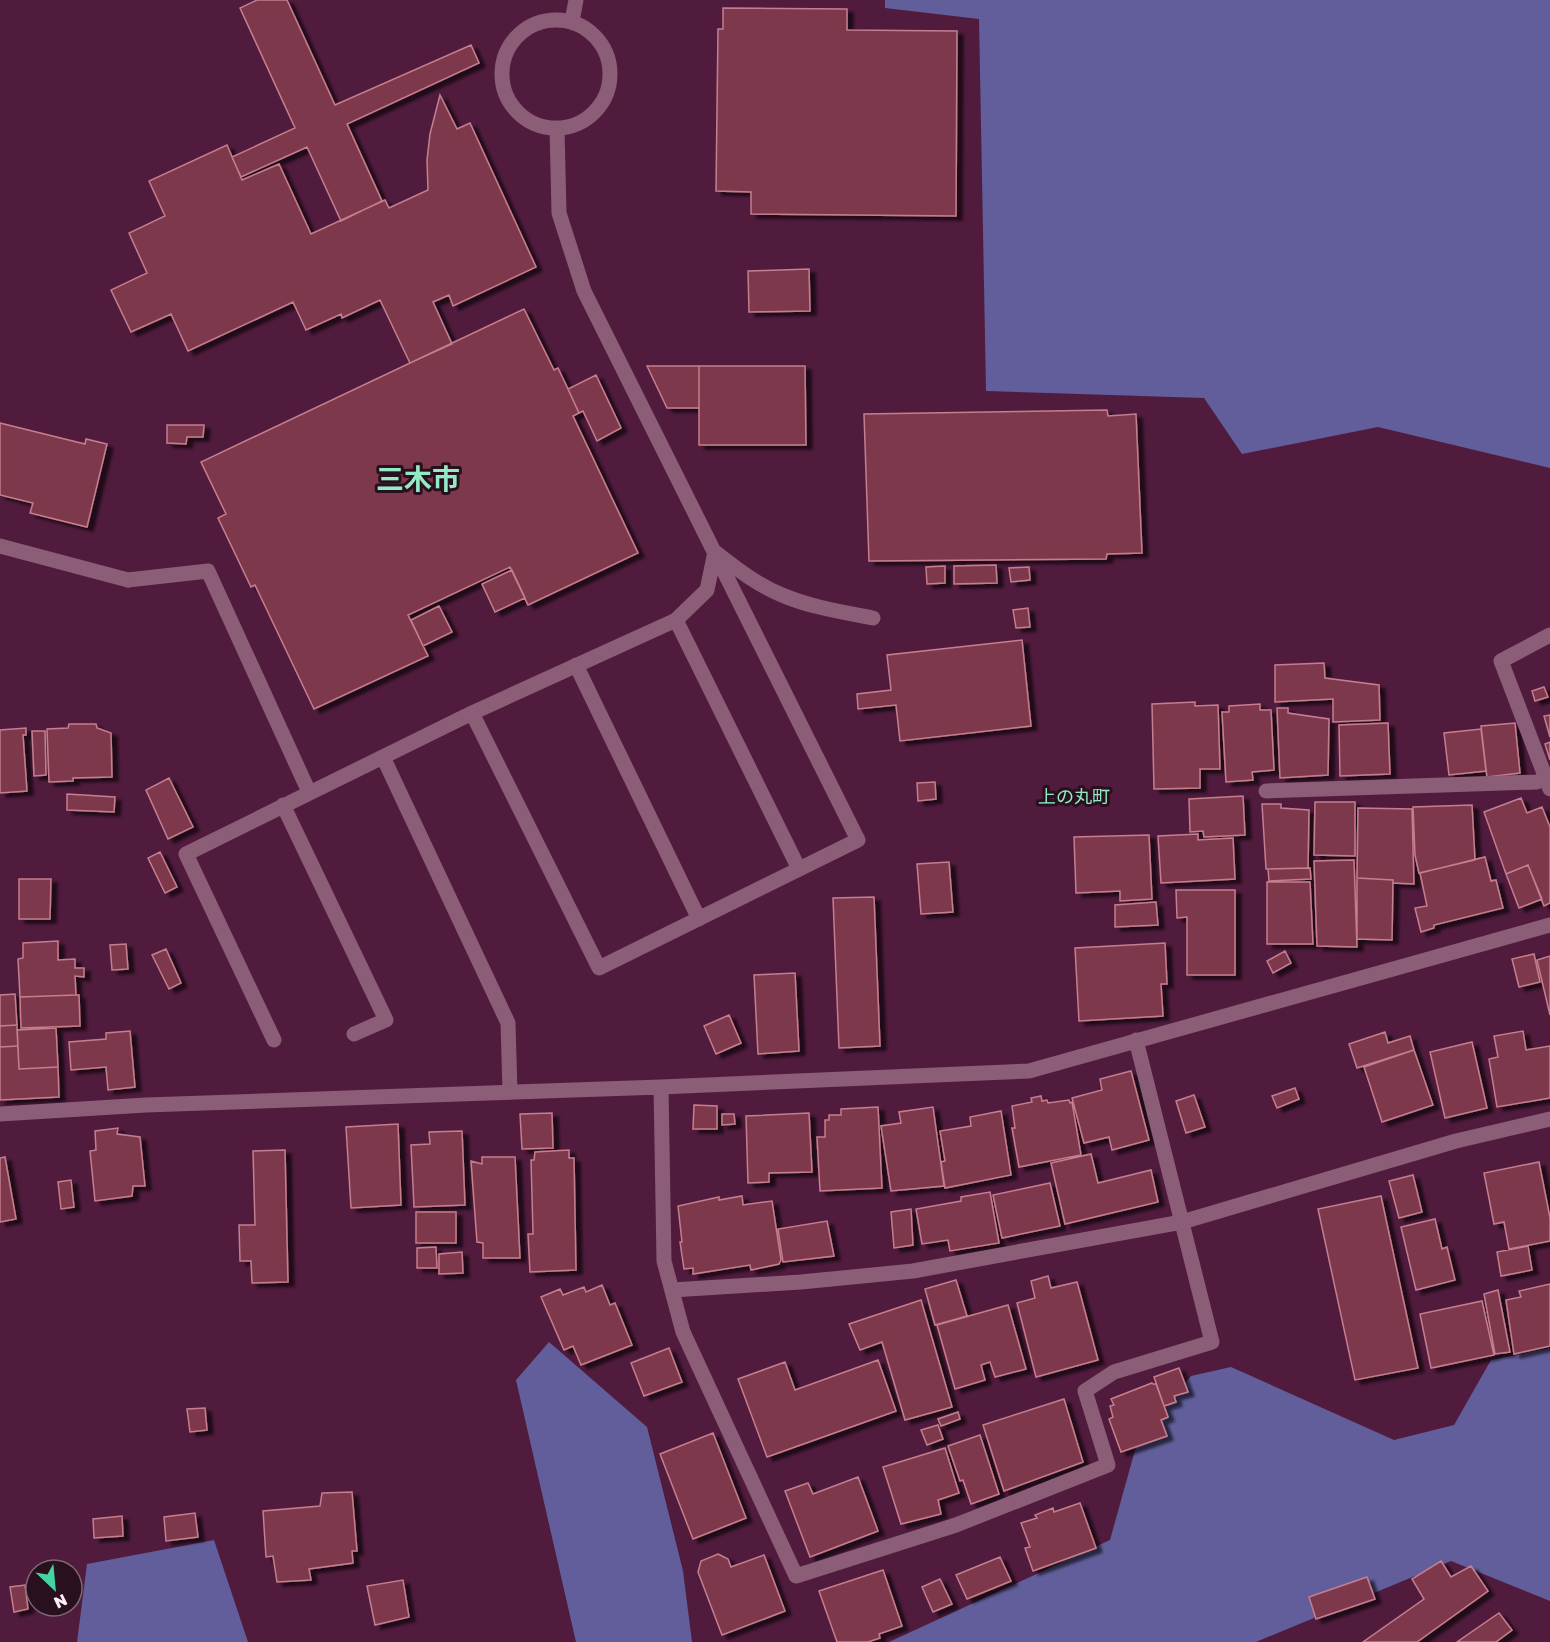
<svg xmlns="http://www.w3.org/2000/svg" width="1550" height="1642" font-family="'Golos Text','Noto Sans JP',sans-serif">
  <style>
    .forest { fill: #615e9b }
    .building { fill: #7d394b; stroke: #c67e8f; stroke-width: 1.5; filter: url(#shadow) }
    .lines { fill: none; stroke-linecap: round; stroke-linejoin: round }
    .lane { stroke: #8b5d77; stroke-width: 15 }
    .street { stroke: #8b5d77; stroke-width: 15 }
    .labels { text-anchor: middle; stroke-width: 6; stroke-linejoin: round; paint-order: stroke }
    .neighbourhood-label { font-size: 18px; fill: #93eac4; stroke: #28101f }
    .town-label { font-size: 28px; font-weight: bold; fill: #93eac4; stroke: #28101f }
  </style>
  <defs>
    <filter id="shadow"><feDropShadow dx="6" dy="4" stdDeviation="1.5" flood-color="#0009"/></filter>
  </defs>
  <rect width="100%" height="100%" fill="#501b3d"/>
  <!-- forest -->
  <path class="forest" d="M 885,0 L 1550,0 L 1550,468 L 1378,427 L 1242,454 L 1204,398 L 986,391 L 979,19 L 885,8 Z
    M 549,1342 L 647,1427 L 683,1571 L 692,1642 L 576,1642 L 516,1380 Z
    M 1550,1348 L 1550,1601 L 1451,1561 L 1256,1642 L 889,1642 L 1110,1540 L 1137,1443 L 1191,1376 L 1231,1367 L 1394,1440 L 1454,1425 L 1491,1360 Z
    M 214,1540 L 248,1642 L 77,1642 L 87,1564 Z"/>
  <!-- building -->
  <path class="building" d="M 257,0 L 287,0 L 335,105 L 471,45 L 479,63 L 347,124 L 382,201 L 341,221 L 307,147 L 241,177 L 232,157 L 295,128 L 240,8 Z
    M 723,8 L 847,9 L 847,30 L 957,31 L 956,216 L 751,214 L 751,192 L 716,191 L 718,29 L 723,29 Z
    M 440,95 L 457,129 L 470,123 L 536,267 L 453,306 L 449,295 L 433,302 L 452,344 L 410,363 L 380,300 L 342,318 L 341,314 L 306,330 L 293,302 L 188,351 L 171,314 L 131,332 L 111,290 L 147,273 L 129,233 L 165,216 L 149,181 L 227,145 L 242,180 L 279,164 L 311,234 L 385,200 L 389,208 L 428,190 L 427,160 L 430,134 Z
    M 809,269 L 810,311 L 749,312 L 748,271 Z
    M 524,309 L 554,370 L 558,368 L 568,389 L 579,413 L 573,416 L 638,553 L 528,605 L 510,567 L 408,615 L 428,656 L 314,709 L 255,585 L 251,587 L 218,518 L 226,514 L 201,462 Z
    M 647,366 L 699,366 L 699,408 L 667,408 Z
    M 699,366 L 805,366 L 806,445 L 699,445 Z
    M 596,375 L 621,428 L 597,441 L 583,411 L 579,413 L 568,389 Z
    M 1107,410 L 1108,416 L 1136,414 L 1142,553 L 1107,554 L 1106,559 L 869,561 L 864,414 Z
    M 0,423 L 85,444 L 86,439 L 107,444 L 87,527 L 30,513 L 33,503 L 0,495 Z
    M 167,425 L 204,425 L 203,437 L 187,437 L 186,444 L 167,443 Z
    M 996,565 L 997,583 L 954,584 L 954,566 Z
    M 945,566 L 945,583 L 927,584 L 926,567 Z
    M 1029,567 L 1030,580 L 1011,582 L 1009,568 Z
    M 512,570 L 525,598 L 495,612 L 482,584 Z
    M 439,606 L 452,632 L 423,646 L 411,620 Z
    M 1028,608 L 1030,627 L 1016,628 L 1013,610 Z
    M 1022,640 L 1031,726 L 900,741 L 896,705 L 858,709 L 857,694 L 891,690 L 887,655 Z
    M 1324,663 L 1325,678 L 1379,685 L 1380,720 L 1333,722 L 1333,699 L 1275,702 L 1275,665 Z
    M 1544,687 L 1548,697 L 1535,701 L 1532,691 Z
    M 1195,702 L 1195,706 L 1218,705 L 1220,769 L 1200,769 L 1200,788 L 1154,789 L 1152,704 Z
    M 1260,704 L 1260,710 L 1271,710 L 1274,770 L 1252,772 L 1253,780 L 1226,782 L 1222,712 L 1229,712 L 1229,706 Z
    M 1277,708 L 1288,708 L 1288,713 L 1329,719 L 1328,775 L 1280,778 Z
    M 1550,715 L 1550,737 L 1544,716 Z
    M 1388,723 L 1390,774 L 1340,776 L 1339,725 Z
    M 1515,723 L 1520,773 L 1487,777 L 1481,726 Z
    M 69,724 L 96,724 L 97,728 L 111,733 L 112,777 L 73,778 L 73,781 L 49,782 L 47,729 L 68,728 Z
    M 26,728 L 26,735 L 23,735 L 27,791 L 0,793 L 0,730 Z
    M 1481,729 L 1486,771 L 1449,775 L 1444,733 Z
    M 32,731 L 45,731 L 46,775 L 34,776 Z
    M 1550,742 L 1550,760 L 1545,744 Z
    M 169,778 L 193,827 L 168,839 L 146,790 Z
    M 935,782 L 936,799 L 918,801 L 917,783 Z
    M 67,794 L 115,797 L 114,812 L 67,810 Z
    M 1243,796 L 1245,835 L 1204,837 L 1203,831 L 1190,832 L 1189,799 Z
    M 1521,798 L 1527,813 L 1542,807 L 1550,827 L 1550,903 L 1544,906 L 1528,865 L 1506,874 L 1484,812 Z
    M 1315,802 L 1355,802 L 1355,856 L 1314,855 Z
    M 1262,804 L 1281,804 L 1281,808 L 1309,810 L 1308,868 L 1266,869 Z
    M 1472,805 L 1475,860 L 1419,873 L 1415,855 L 1413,807 Z
    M 1358,808 L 1412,809 L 1414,884 L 1393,883 L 1393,880 L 1357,878 Z
    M 1198,834 L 1198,840 L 1233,838 L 1235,879 L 1161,883 L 1158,836 Z
    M 1149,835 L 1152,899 L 1120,901 L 1120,891 L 1076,893 L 1074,837 Z
    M 160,852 L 177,887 L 165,893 L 148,858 Z
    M 1485,857 L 1491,881 L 1496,880 L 1503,908 L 1434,925 L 1434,928 L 1421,932 L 1415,908 L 1427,906 L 1420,873 Z
    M 1354,860 L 1357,947 L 1317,946 L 1314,861 Z
    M 949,862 L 953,912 L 921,914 L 917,864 Z
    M 1528,865 L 1542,899 L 1519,908 L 1506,874 Z
    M 1310,868 L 1311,879 L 1269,881 L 1268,869 Z
    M 1357,878 L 1393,880 L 1392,940 L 1357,939 Z
    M 19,879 L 51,879 L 50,919 L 19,919 Z
    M 1267,882 L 1310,882 L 1313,944 L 1267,944 Z
    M 1176,890 L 1235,890 L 1235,975 L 1187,975 L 1187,917 L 1177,918 Z
    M 874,897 L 880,1046 L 839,1048 L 833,898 Z
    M 1156,902 L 1158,925 L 1115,927 L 1115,905 Z
    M 58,941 L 58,960 L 75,959 L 75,968 L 84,968 L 84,977 L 75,976 L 76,995 L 20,997 L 18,959 L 23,958 L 23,943 Z
    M 1165,943 L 1167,984 L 1161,984 L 1163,1016 L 1079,1021 L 1075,948 Z
    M 126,944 L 128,969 L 112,970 L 110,945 Z
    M 166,949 L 181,983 L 169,989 L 152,955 Z
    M 1285,951 L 1291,963 L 1273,973 L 1267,961 Z
    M 1534,954 L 1540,982 L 1519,987 L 1512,959 Z
    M 1550,956 L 1550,1015 L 1537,960 Z
    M 795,973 L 799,1051 L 758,1054 L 754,975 Z
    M 15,994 L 17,1025 L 0,1026 L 0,995 Z
    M 76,995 L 79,995 L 80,1026 L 21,1028 L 20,997 Z
    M 729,1015 L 741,1043 L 716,1054 L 704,1026 Z
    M 17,1025 L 18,1046 L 0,1047 L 0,1026 Z
    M 56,1028 L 58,1067 L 19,1069 L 17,1030 Z
    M 130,1031 L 135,1087 L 108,1090 L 106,1067 L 71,1070 L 69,1042 L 106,1039 L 106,1033 Z
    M 1523,1031 L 1526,1050 L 1550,1046 L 1550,1098 L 1497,1107 L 1489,1059 L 1498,1057 L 1494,1036 Z
    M 1385,1032 L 1388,1043 L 1410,1036 L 1414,1050 L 1357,1068 L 1349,1044 Z
    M 1472,1042 L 1487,1108 L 1445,1118 L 1430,1052 Z
    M 18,1046 L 19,1069 L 58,1067 L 59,1097 L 0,1100 L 0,1047 Z
    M 1414,1050 L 1433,1105 L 1382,1122 L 1364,1067 Z
    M 1131,1071 L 1149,1140 L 1112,1150 L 1109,1137 L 1084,1143 L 1072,1098 L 1102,1090 L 1100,1079 Z
    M 1295,1088 L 1299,1099 L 1277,1108 L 1272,1096 Z
    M 1194,1095 L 1205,1127 L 1186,1133 L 1176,1101 Z
    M 1041,1096 L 1042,1101 L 1047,1100 L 1048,1103 L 1069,1100 L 1070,1103 L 1072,1102 L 1081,1155 L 1019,1167 L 1012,1128 L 1015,1128 L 1012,1106 L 1032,1102 L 1031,1098 Z
    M 694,1105 L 717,1106 L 717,1129 L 693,1129 Z
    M 878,1107 L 882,1188 L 820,1191 L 817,1137 L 825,1137 L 825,1120 L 829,1120 L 829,1115 L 841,1115 L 841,1109 Z
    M 933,1107 L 944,1186 L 891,1191 L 881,1126 L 901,1123 L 899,1112 Z
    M 1001,1111 L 1011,1175 L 945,1188 L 941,1162 L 945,1161 L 940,1131 L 971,1126 L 970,1117 Z
    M 552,1113 L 553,1148 L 522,1149 L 520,1114 Z
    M 809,1113 L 812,1172 L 769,1173 L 769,1182 L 748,1183 L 746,1116 Z
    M 722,1114 L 734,1114 L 735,1124 L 722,1125 Z
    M 398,1124 L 401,1205 L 351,1208 L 346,1127 Z
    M 118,1128 L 117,1134 L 140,1137 L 145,1186 L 133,1186 L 132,1196 L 95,1201 L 90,1151 L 96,1150 L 95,1131 Z
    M 462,1131 L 465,1205 L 414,1207 L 411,1145 L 430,1144 L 429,1132 Z
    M 285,1150 L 288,1282 L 252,1283 L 251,1261 L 240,1261 L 239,1225 L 255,1225 L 253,1151 Z
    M 569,1150 L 569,1158 L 574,1158 L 576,1270 L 530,1272 L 528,1234 L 533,1234 L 531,1160 L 534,1160 L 535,1152 Z
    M 1091,1154 L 1098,1183 L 1151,1170 L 1158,1202 L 1065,1224 L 1051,1163 Z
    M 5,1157 L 16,1219 L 0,1222 L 0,1158 Z
    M 482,1157 L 515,1157 L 520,1258 L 483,1258 L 483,1243 L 477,1242 L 471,1161 L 482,1164 Z
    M 1539,1162 L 1550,1218 L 1550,1241 L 1509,1249 L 1504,1222 L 1494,1224 L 1484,1173 Z
    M 1413,1175 L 1422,1212 L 1399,1218 L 1389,1181 Z
    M 71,1180 L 74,1207 L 61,1209 L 58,1182 Z
    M 1050,1183 L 1060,1226 L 1002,1238 L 993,1195 Z
    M 990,1192 L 999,1243 L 950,1251 L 948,1240 L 922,1244 L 916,1209 L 961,1201 L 961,1197 Z
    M 742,1196 L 743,1205 L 772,1201 L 781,1260 L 779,1264 L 751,1270 L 750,1265 L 693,1274 L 693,1268 L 684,1269 L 680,1242 L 682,1242 L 678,1206 L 719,1197 L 719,1200 Z
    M 1381,1196 L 1418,1368 L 1355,1380 L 1318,1209 Z
    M 911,1209 L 913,1245 L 894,1248 L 891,1212 Z
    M 416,1212 L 456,1212 L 456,1243 L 416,1243 Z
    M 1435,1219 L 1442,1249 L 1447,1247 L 1455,1280 L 1416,1290 L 1401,1227 Z
    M 827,1221 L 834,1256 L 783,1262 L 778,1229 Z
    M 1528,1246 L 1532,1270 L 1501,1276 L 1497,1252 Z
    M 436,1247 L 437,1268 L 417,1268 L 417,1248 Z
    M 462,1252 L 463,1273 L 439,1274 L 439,1254 Z
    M 1048,1276 L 1051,1288 L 1077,1282 L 1098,1360 L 1036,1377 L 1017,1303 L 1035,1298 L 1031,1281 Z
    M 956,1280 L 967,1316 L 935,1325 L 925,1289 Z
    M 1550,1284 L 1550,1346 L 1514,1354 L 1506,1300 L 1521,1297 L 1519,1291 Z
    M 602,1285 L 610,1305 L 615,1303 L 632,1345 L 581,1365 L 573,1346 L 564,1350 L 541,1297 L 560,1289 L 563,1295 L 584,1287 L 586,1292 Z
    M 1498,1290 L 1510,1352 L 1495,1354 L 1484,1294 Z
    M 921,1300 L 952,1407 L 905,1420 L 882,1342 L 860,1350 L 849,1324 Z
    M 1482,1301 L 1494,1355 L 1431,1368 L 1420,1314 Z
    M 1008,1305 L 1026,1369 L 995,1377 L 990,1362 L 981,1365 L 985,1380 L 955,1389 L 937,1325 Z
    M 669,1348 L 682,1382 L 644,1396 L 631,1363 Z
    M 878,1360 L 896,1411 L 767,1457 L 738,1379 L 785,1362 L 795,1390 Z
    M 1179,1368 L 1188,1392 L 1174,1396 L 1176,1402 L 1164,1406 L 1154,1377 Z
    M 1152,1383 L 1153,1384 L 1156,1384 L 1168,1417 L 1161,1420 L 1167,1436 L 1121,1452 L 1109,1419 L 1113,1417 L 1110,1406 L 1114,1405 L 1111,1399 Z
    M 1064,1399 L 1083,1462 L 1004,1491 L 983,1425 Z
    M 205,1408 L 207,1430 L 190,1432 L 187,1409 Z
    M 958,1412 L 960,1419 L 941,1426 L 938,1419 Z
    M 938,1425 L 943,1439 L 927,1445 L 921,1430 Z
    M 713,1433 L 746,1518 L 693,1539 L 660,1454 Z
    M 980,1435 L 999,1494 L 971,1504 L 963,1480 L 960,1481 L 948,1446 Z
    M 945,1448 L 959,1493 L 938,1500 L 941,1514 L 901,1524 L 883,1467 Z
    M 858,1477 L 878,1531 L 810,1557 L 785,1491 L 808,1483 L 813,1494 Z
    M 352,1492 L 357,1551 L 352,1551 L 353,1563 L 309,1569 L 311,1580 L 277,1582 L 273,1556 L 266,1557 L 263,1511 L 320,1506 L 322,1493 Z
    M 1080,1503 L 1096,1548 L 1033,1571 L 1025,1548 L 1030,1547 L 1021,1523 L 1037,1518 L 1035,1515 L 1053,1508 L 1054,1512 Z
    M 195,1513 L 198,1537 L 166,1541 L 164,1517 Z
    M 122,1516 L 123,1536 L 94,1538 L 93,1519 Z
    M 718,1554 L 728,1559 L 731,1567 L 764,1555 L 785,1611 L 722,1635 L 698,1572 L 701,1561 Z
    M 1000,1557 L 1011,1581 L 967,1599 L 956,1575 Z
    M 1441,1561 L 1451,1577 L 1471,1566 L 1488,1591 L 1417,1642 L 1363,1642 L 1424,1599 L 1412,1579 Z
    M 883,1570 L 902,1626 L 879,1634 L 880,1638 L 868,1642 L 837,1642 L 819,1591 Z
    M 1367,1577 L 1375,1599 L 1316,1619 L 1309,1597 Z
    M 940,1579 L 952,1604 L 933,1612 L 922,1587 Z
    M 403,1580 L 409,1617 L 375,1625 L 367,1586 Z
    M 25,1585 L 28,1609 L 14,1612 L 10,1587 Z
    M 1499,1613 L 1512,1630 L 1496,1642 L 1457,1642 Z"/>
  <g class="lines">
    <!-- lane -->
    <path class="lane" d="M502 74a54 54 0 1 1 108 0a54 54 0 1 1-108 0Z
      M 572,21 L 576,0
      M 128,580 L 208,571 L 309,792
      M 676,620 L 799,869
      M 576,665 L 699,919
      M 472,713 L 599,968 L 858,840 L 584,291 L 559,213 L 557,129
      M 383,757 L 508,1023 L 510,1092
      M 283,805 L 386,1020 L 354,1034
      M 274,1040 L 186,854 L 472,713 L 676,620 L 707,590 L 715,552 C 736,568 757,585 782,595 C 810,607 842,612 873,618"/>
    <!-- street -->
    <path class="street" d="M 0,546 L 128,580
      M 1550,635 L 1501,661 L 1550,789
      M 1266,791 L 1537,782 L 1546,778
      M 661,1087 L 664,1261 L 683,1332 L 796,1576 L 956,1525 L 1108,1465 L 1085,1391 L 1114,1372 L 1212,1342 L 1136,1040
      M 0,1114 L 146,1105 L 661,1087 L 1029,1071 L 1550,925
      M 672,1290 L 801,1282 L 913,1271 L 1182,1222 L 1456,1141 L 1550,1119"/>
  </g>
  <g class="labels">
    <!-- neighbourhood labels -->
    <g class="neighbourhood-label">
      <text x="1074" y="803">上の丸町</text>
    </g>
    <!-- town labels -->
    <g class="town-label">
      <text x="418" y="489">三木市</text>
    </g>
  </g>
  <!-- north arrow -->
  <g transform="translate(54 1588) rotate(154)"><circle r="28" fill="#28101f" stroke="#7d6975" stroke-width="1.5"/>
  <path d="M0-4.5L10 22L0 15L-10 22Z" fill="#43d4a0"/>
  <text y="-9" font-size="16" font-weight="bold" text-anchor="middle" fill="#fdeff6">N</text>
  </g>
</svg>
